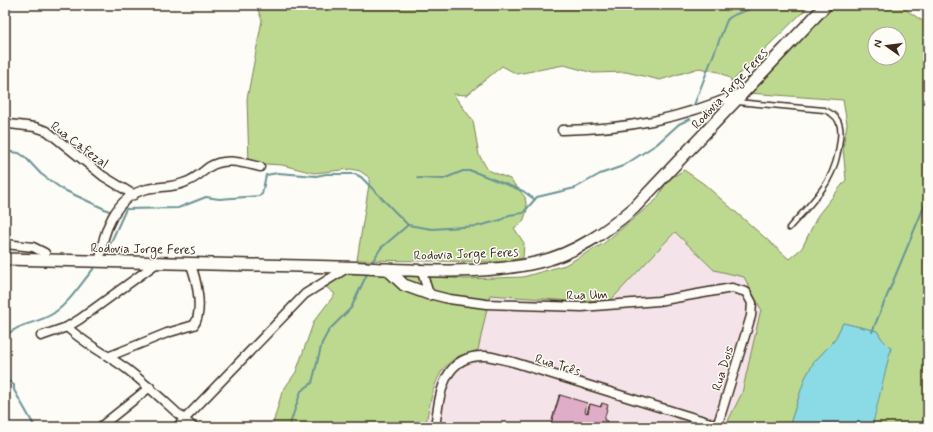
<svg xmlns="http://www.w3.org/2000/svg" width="933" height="432" font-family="Mynerve,sans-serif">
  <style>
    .built { fill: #f4e4e9 }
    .green { fill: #bdd990; stroke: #7c8257; fill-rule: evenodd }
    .water { fill: #8adbe5; stroke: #6a9495 }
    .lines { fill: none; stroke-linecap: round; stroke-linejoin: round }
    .stream { stroke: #6a9495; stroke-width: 2 }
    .service-casing { stroke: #3b2a1e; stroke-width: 7 }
    .minor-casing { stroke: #3b2a1e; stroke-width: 11 }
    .secondary-casing { stroke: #3b2a1e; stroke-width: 14 }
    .service { stroke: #fdfcf7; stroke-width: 4 }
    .minor { stroke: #fdfcf7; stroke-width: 8 }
    .secondary { stroke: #fdfcf7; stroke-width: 11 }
    .wall { fill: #c195ad; stroke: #3b2a1e }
    .building { fill: #e0adc9; stroke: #3b2a1e }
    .labels { text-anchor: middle; stroke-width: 3; stroke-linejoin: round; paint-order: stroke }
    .street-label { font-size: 13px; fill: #3b2a1e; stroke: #fdfcf7 }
  </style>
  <rect width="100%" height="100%" fill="#fdfcf7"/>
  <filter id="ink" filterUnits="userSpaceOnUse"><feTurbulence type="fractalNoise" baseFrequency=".025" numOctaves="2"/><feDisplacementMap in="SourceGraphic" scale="8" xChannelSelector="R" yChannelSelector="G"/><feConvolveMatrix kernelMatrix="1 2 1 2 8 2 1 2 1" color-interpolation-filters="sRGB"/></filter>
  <g filter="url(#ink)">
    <!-- built -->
    <path class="built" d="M 675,232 L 714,270 L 744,277 L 761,309 L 742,393 L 725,427 L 425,427 L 434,390 L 442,371 L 454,358 L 478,350 L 490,295 L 571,301 L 611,300 Z"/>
    <!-- green -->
    <path class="green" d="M 256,5 L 810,5 L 731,82 L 731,79 L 719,72 L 699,68 L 660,80 L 626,72 L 593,73 L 564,65 L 517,74 L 502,66 L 467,95 L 453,94 L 473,121 L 479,155 L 488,170 L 510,179 L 525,197 L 527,210 L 523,222 L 514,228 L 524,243 L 523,258 L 501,262 L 357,260 L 370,178 L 360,171 L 351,169 L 314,173 L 282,165 L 249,163 L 247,99 L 262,20 Z
      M 831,5 L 899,5 L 924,22 L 928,28 L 928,427 L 870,427 L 891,348 L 882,339 L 877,331 L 843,323 L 834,341 L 814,362 L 805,378 L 789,427 L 725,427 L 742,393 L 761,309 L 744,277 L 714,270 L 675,232 L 611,300 L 571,301 L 490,295 L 478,350 C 470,353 460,354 454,359 C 433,372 430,405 425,427 L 272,427 L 282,392 L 296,372 L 314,321 L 335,294 L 321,283 L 334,271 L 466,279 L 523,277 L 565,265 L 603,244 L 656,200 L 668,180 L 684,170 L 704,184 L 789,259 L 802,248 L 818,215 L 846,180 L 843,148 L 847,124 L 843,100 L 749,93 ZM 875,34 L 899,34 L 899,58 L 875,58 Z"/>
    <!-- water -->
    <path class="water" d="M 843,323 L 877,331 L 882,339 L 891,348 L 873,423 L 870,427 L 789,427 L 805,378 L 814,362 L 834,341 Z"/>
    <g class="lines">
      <!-- stream -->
      <path class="stream" d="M 926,10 L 928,13
        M 694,105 L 727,20 C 735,11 751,11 761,5
        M 5,151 L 19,153 L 25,157 L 41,174 L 62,189 L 109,211
        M 417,178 L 443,179 L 463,171 L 472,171 L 523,191 L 534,199
        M 106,253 L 126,209 L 178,208 L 206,197 L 219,199 L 259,196 L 262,194 L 266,175 L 278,173 L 316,176 L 326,174 L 355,174 L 361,177 L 408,225 L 432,229 L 478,226 L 501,220 L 509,215 L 523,213 L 537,197 L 575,188 L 600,174 L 623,166 L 657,144 L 679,124 L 690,119
        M 372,262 L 381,248 L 408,225
        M 872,332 L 928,197
        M 5,337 C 19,322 38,324 54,313 C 71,301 81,283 95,267
        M 5,379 L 14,385 L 14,390 L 35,427
        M 289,427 L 301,391 L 312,383 L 322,343 L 329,330 L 351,308 L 367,274"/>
      <defs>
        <path id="service" d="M 737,102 L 824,110 C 838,115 842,124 840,139 C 836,182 816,197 789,228"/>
        <path id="minor" d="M 9,124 L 35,127 L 47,131 L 103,176 L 134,195
          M 562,130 C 627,129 680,119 740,93
          M 5,244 L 33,247 L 45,253 L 46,260
          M 100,262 C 102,233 115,196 147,189 C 160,186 173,188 186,182 C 195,179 202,172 209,167 C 225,157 243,163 260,167
          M 421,269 L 429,294 L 449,299 L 486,304 L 582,307 L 658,301 L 732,288 L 746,292 L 752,303 L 751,316 L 717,427
          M 67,327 C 85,344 108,355 128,370 C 151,388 171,408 193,427
          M 41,336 L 67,327 L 80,319 L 157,263
          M 110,356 L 167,333 L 194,325 C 204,311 196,277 190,263
          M 100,427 L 150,387
          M 177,427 L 305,294 L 347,268
          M 435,427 C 440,395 442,354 486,356 C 494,357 504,360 513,362 L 717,425"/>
        <path id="secondary" d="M 5,259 C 116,262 228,264 339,267 C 403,269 477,277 539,262 C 576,253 606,232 634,208 L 826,5
          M 387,269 L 404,285 L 429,294"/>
      </defs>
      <!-- service casing -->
      <use href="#service" class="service-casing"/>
      <!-- minor casing -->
      <use href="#minor" class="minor-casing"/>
      <!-- secondary casing -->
      <use href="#secondary" class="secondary-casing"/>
      <!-- service -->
      <use href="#service" class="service"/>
      <!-- minor -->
      <use href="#minor" class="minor"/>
      <!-- secondary -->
      <use href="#secondary" class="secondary"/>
    </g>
    <!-- wall -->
    <path class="wall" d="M 560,395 L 585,412 L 587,413 L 589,406 L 590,404 L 600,407 L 602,403 L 604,420 L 606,427 L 550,427 L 559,396 Z"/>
    <!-- building -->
    <path class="building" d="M 560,395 L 587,403 L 585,412 L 588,413 L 590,404 L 601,407 L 602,403 L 608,405 L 604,420 L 607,421 L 606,427 L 550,427 Z"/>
  </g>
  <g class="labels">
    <!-- street labels -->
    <g class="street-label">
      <text transform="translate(729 88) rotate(-47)" y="5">Rodovia Jorge Feres</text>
      <text transform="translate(80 144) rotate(37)" y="5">Rua Cafezal</text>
      <text transform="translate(143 248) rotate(1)" y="5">Rodovia Jorge Feres</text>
      <text transform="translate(466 253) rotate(-2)" y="5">Rodovia Jorge Feres</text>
      <text transform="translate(587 294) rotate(-2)" y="5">Rua Um</text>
      <text transform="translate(558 364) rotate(17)" y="5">Rua Três</text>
      <text transform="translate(722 368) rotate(-73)" y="5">Rua Dois</text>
    </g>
  </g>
  <!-- margin -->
  <rect width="933" height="432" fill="none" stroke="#fdfcf7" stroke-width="20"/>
  <rect x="10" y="10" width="913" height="412" fill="none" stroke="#3b2a1e" stroke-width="1.5" filter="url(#ink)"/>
  <!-- north arrow -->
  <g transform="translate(887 46) rotate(284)"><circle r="19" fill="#fdfcf7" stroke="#afa8a0"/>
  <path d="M0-3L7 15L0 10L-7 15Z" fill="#3b2a1e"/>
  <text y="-6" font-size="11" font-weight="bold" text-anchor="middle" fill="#3b2a1e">N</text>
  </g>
</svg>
